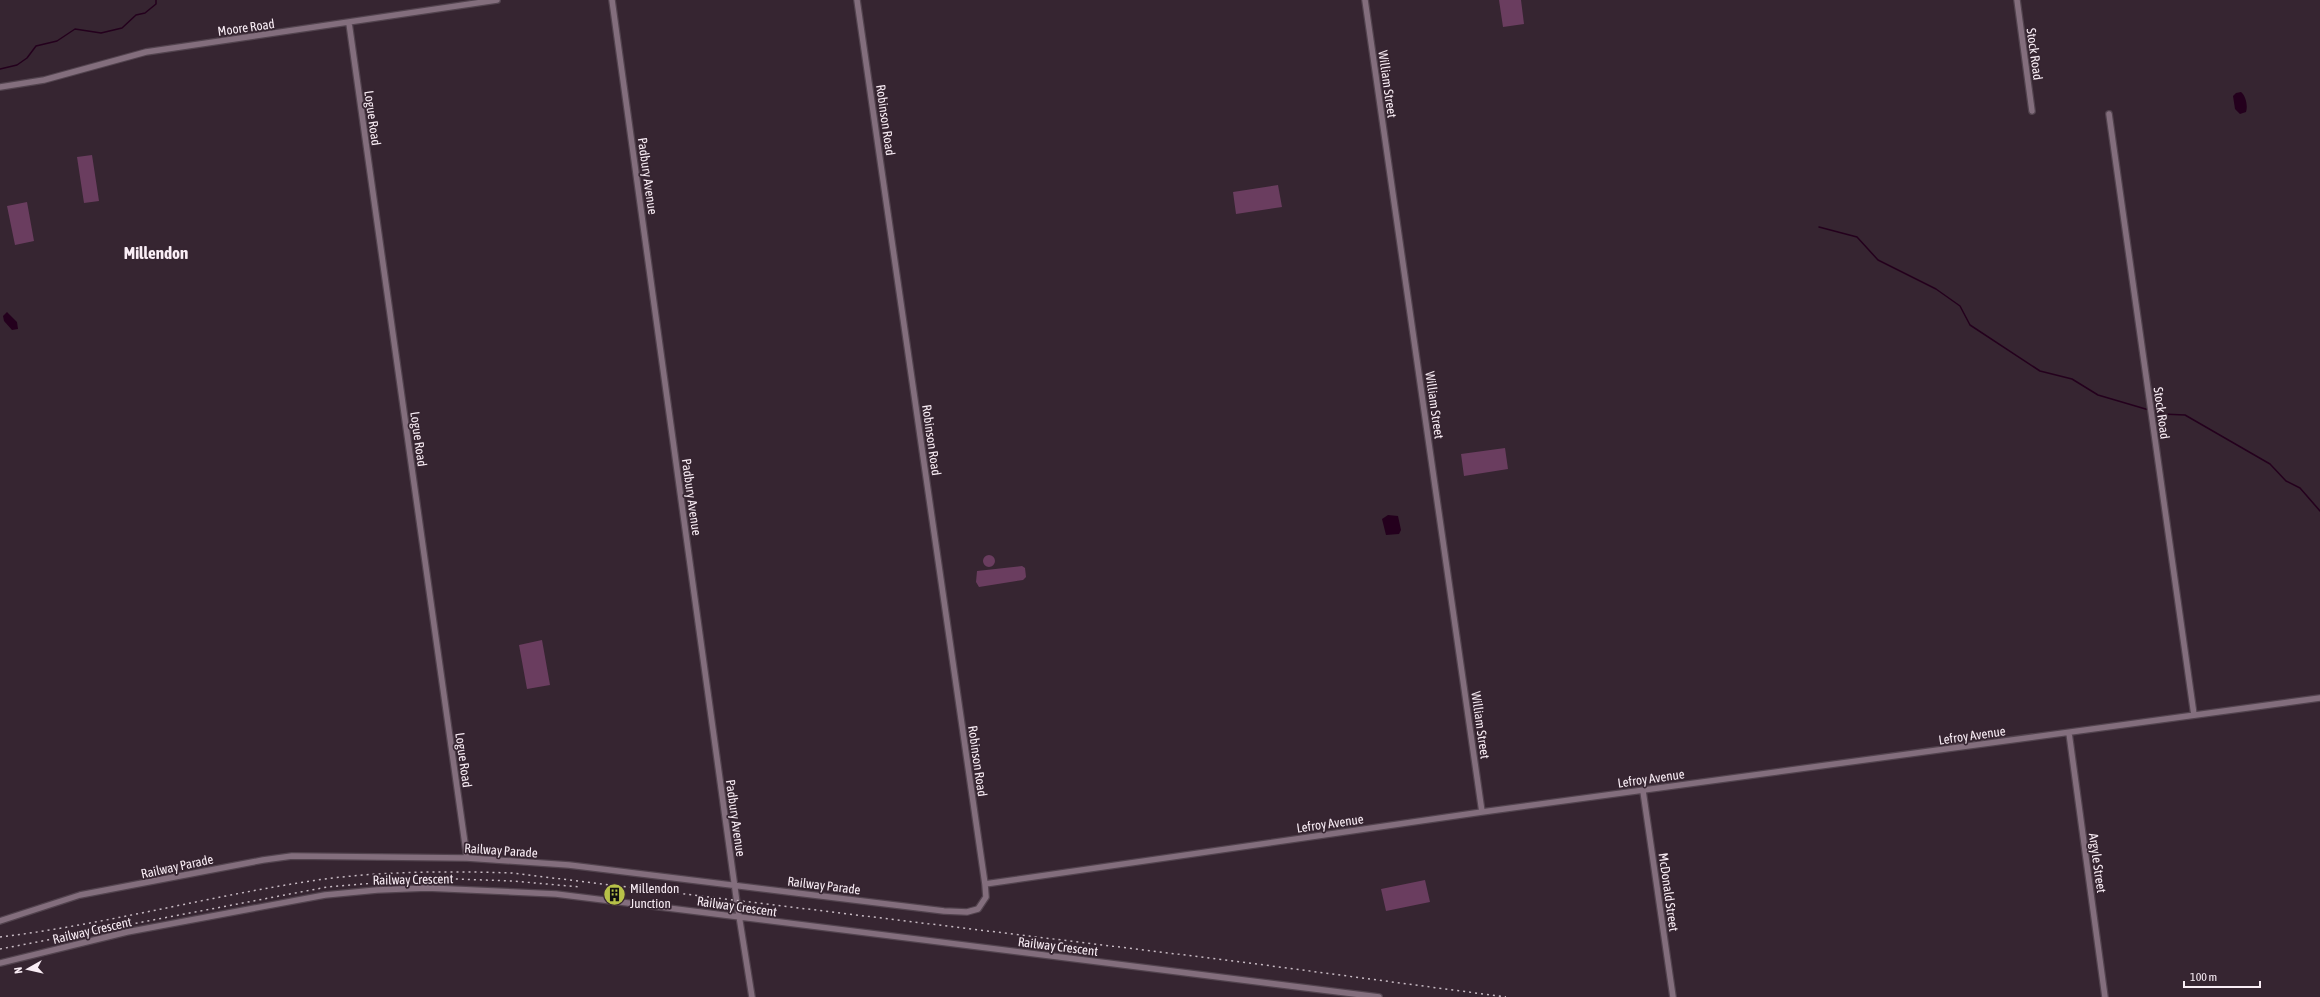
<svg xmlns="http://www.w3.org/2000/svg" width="2320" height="997" font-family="'Asap Condensed',sans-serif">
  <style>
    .green { fill: #6a3d5f }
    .water { fill: #24001d }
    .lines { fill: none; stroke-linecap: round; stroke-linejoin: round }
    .stream { stroke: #24001d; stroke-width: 1.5 }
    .minor-casing { stroke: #52434e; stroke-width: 8 }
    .minor { stroke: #836e7d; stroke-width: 5.5 }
    .rail { stroke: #c7bac3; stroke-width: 1.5; stroke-dasharray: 2 4; stroke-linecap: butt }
    .labels { text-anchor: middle; stroke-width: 3.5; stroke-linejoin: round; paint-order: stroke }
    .street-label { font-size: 13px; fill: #f9edf5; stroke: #362531 }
    .poi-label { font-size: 13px; fill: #f9edf5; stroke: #362531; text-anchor: start }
    .district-label { font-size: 17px; font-weight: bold; fill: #f9edf5; stroke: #362531 }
  </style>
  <rect width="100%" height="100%" fill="#362531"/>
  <!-- green -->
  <path class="green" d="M 1499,0 L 1521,0 L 1524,24 L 1503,27 Z
    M 92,155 L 99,201 L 84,203 L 77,157 Z
    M 1278,185 L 1282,207 L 1236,214 L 1233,192 Z
    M 27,202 L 34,241 L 15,245 L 7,206 Z
    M 1505,448 L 1508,469 L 1464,476 L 1461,454 Z
    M983 561a6 6 0 1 1 12 0a6 6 0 1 1-12 0Z
    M 1022,566 L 1025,568 L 1026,577 L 1023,580 L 979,587 L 976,582 L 977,571 Z
    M 542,640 L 550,685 L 527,689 L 519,645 Z
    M 1425,880 L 1430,902 L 1386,911 L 1381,889 Z"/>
  <!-- water -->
  <path class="water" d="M 2241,92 C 2246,96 2248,106 2246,112 L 2240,114 L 2235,109 L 2233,96 L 2236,93 Z
    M 7,312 L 17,322 L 18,329 L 12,330 L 4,321 L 3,316 Z
    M 1388,515 L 1398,516 L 1401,530 L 1399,534 L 1386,535 L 1382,519 Z"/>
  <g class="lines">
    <!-- stream -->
    <path class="stream" d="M 0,69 L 17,65 L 27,58 L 36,46 L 57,41 L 75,29 L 101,33 L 122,28 L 136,15 L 145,13 L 156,4 L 156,0
      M 1819,227 L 1857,237 L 1878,260 L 1936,289 L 1960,306 L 1970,325 L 2040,371 L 2072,379 L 2098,395 L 2149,410
      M 2153,411 L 2162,414 L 2185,415 L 2270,464 L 2286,481 L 2300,488 L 2320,511"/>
    <defs>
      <path id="minor" d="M 612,0 L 737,903 L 752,997
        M 1365,0 L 1482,812
        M 2017,0 L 2032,111
        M 349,23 L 467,858
        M 0,87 L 44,80 L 146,52 L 497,0
        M 2109,114 L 2194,715
        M 2069,733 L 2105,997
        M 1643,791 L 1673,997
        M 985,884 L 1482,812 L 2320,698
        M 0,921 L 80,895 L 263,860 L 292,856 L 467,858 L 569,865 L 944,911 L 967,912 L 978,909 L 986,897 L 985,884 L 857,0
        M 0,963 L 127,932 L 325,895 L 377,890 L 427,888 L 556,894 L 1379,997"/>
    </defs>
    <!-- minor casing -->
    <use href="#minor" class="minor-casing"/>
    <!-- minor -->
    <use href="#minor" class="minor"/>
    <!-- rail -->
    <path class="rail" d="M 0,937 C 109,924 216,894 325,879 C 387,871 449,871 512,873 L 1234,961 L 1506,997
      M 0,949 L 327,887 L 400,881 L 455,879 L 512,881 L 581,887"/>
  </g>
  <!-- icons -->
  <defs>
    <symbol id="building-disc" viewBox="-11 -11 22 22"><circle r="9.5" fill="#b7c148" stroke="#362531"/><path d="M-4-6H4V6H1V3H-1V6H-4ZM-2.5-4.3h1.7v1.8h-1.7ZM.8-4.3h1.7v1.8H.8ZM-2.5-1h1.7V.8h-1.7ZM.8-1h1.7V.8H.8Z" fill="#111"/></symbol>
  </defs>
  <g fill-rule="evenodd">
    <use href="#building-disc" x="602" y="882" width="25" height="25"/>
  </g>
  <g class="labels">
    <!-- street labels -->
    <g class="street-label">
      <text transform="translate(246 27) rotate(-8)" y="5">Moore Road</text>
      <text transform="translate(2035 54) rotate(82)" y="5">Stock Road</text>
      <text transform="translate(1388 84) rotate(82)" y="5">William Street</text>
      <text transform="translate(373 118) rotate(82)" y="5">Logue Road</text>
      <text transform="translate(886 120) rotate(82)" y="5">Robinson Road</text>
      <text transform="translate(648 176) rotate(82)" y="5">Padbury Avenue</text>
      <text transform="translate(1435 405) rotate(82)" y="5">William Street</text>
      <text transform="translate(2162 413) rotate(82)" y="5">Stock Road</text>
      <text transform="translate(419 439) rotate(82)" y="5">Logue Road</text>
      <text transform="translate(932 440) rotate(82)" y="5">Robinson Road</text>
      <text transform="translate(692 497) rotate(82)" y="5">Padbury Avenue</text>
      <text transform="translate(1481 725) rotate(82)" y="5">William Street</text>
      <text transform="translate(1972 735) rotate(-8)" y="5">Lefroy Avenue</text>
      <text transform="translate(464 760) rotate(82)" y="5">Logue Road</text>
      <text transform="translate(978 761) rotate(82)" y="5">Robinson Road</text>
      <text transform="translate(1651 778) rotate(-8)" y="5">Lefroy Avenue</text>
      <text transform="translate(736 818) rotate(82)" y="5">Padbury Avenue</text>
      <text transform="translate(1330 823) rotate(-8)" y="5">Lefroy Avenue</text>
      <text transform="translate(501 850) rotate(4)" y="5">Railway Parade</text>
      <text transform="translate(2098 863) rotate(82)" y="5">Argyle Street</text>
      <text transform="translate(177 866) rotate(-12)" y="5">Railway Parade</text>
      <text transform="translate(413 879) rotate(-1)" y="5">Railway Crescent</text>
      <text transform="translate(824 885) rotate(7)" y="5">Railway Parade</text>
      <text transform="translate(1669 892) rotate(82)" y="5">McDonald Street</text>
      <text transform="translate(737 906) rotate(8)" y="5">Railway Crescent</text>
      <text transform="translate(92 930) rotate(-13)" y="5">Railway Crescent</text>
      <text transform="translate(1058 946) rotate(7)" y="5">Railway Crescent</text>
    </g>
    <!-- poi labels -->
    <g class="poi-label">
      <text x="630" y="893">Millendon<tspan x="630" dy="15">Junction</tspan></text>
    </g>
    <!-- district labels -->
    <g class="district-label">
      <text x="156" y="259">Millendon</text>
    </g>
  </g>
  <!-- north arrow -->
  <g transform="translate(28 969) rotate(262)" stroke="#362531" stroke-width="3" paint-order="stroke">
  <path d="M0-3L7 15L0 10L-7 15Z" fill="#f9edf5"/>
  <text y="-6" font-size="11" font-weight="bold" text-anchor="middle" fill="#f9edf5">N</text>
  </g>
  <!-- scale -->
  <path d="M2184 981v6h76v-6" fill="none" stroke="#f9edf5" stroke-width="2"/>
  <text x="2190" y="981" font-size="12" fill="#f9edf5" stroke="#362531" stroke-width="3" paint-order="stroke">100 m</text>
</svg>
